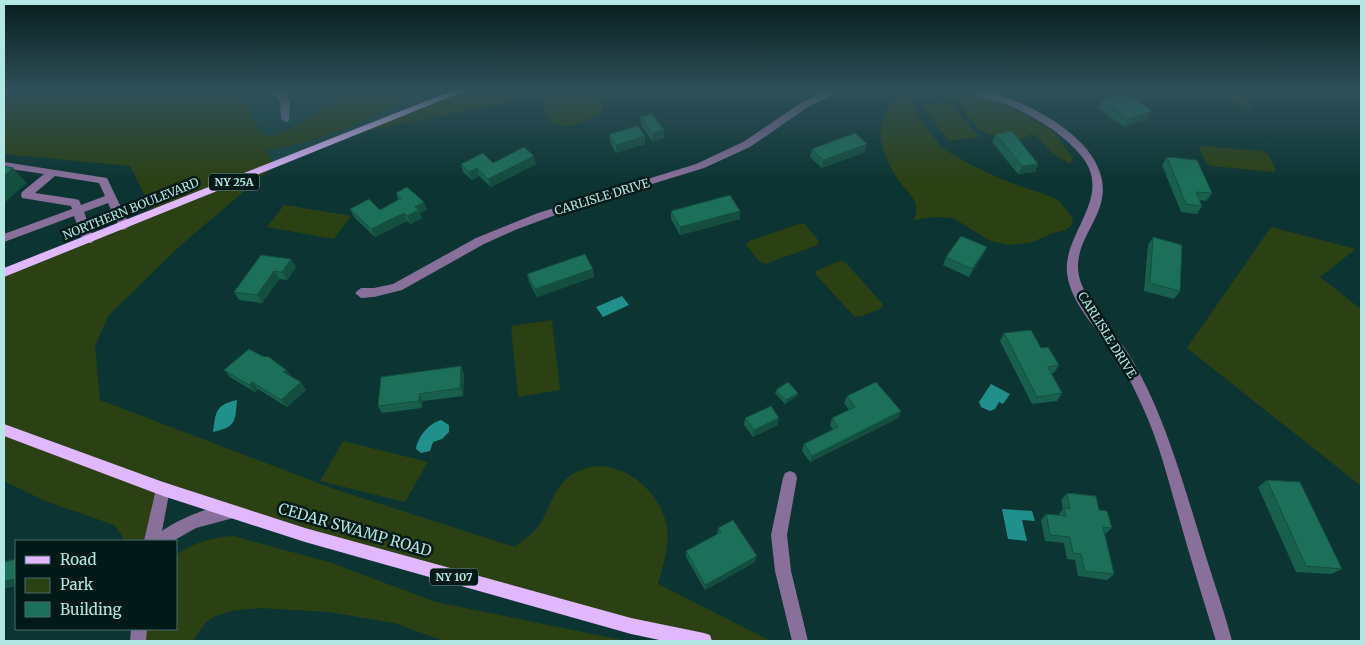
<svg xmlns="http://www.w3.org/2000/svg" width="1365" height="645" font-family="Merriweather,serif">
  <style>
    .built { fill: #174241 }
    .green { fill: #2b4013 }
    .water { fill: #1f908c }
    .lines { fill: none; stroke-linecap: round; stroke-linejoin: round }
    .minor { fill: #89709b; fill-rule: evenodd }
    .major { fill: #e1b7ff; fill-rule: evenodd }
    .wall { fill: #18604d }
    .shaded-wall { fill: #144e3f }
    .building { fill: #1c705a; stroke: #144e3f }
    .labels { text-anchor: middle; stroke-width: 5; stroke-linejoin: round; paint-order: stroke }
    .shield { fill: #011a18; stroke: #7eaaa7; stroke-width: 1 }
    .shield-label { font-size: 11px; font-weight: bold; fill: #b3e7e4 }
    .street-label { font-size: 12px; fill: #b3e7e4; stroke: #011a18 }
    .near-street-label { font-size: 15px; fill: #b3e7e4; stroke: #011a18 }
  </style>
  <rect width="100%" height="100%" fill="#0c3432"/>
  <!-- built -->
  <path class="built" d="M 242,90 L 463,90 L 274,166 Z"/>
  <!-- green -->
  <path class="green" d="M 4,90 L 242,90 L 259,132 L 270,136 C 310,130 334,79 380,90 C 383,91 386,94 389,96 L 414,94 C 368,122 321,141 267,150 L 274,166 L 181,245 L 109,315 L 95,346 L 100,400 L 334,489 L 515,547 C 522,540 535,533 540,524 C 550,508 554,487 570,476 C 605,451 648,478 663,513 C 673,536 664,562 658,584 L 771,641 L 704,641 L 631,626 L 165,495 L 151,541 L 123,541 L 122,536 L 114,525 L 45,501 L 4,481 L 4,273 L 154,213 L 130,166 L 4,154 Z
    M 463,90 L 593,90 L 603,104 L 601,113 C 578,127 549,137 543,103 L 530,98 L 357,133 Z
    M 900,90 L 957,90 L 986,97 L 1021,112 L 1054,132 L 1073,158 L 1070,164 L 1051,152 L 1037,136 L 1029,134 L 1024,139 C 1011,139 989,137 979,129 C 973,124 969,117 964,111 C 952,93 934,97 915,101 L 914,104 L 919,117 L 942,148 L 973,166 L 1006,181 L 1052,197 L 1060,202 L 1073,219 L 1072,225 L 1065,230 L 1050,234 L 1033,242 L 1010,245 L 990,241 L 953,218 L 935,217 L 914,220 C 922,199 907,194 897,178 C 876,145 874,120 900,90 Z
    M 1206,90 L 1259,90 L 1251,103 L 1251,111 Z
    M 949,101 L 979,137 L 949,141 L 921,105 Z
    M 1202,146 L 1262,151 L 1268,154 L 1276,170 L 1272,172 L 1212,166 L 1206,163 L 1199,147 Z
    M 284,205 L 285,205 L 351,216 L 334,239 L 267,227 Z
    M 799,224 L 805,224 L 819,241 L 818,245 L 765,264 L 760,262 L 746,245 L 749,241 Z
    M 1271,227 L 1356,249 L 1320,277 L 1361,309 L 1361,486 L 1187,348 Z
    M 839,261 L 845,262 L 883,304 L 882,308 L 860,317 L 854,316 L 816,275 L 816,271 Z
    M 552,320 L 560,390 L 518,397 L 511,326 Z
    M 343,441 L 428,462 L 405,502 L 320,481 Z
    M 233,536 L 329,562 L 436,602 L 627,641 L 444,641 L 394,623 L 329,612 L 259,608 L 232,611 L 213,617 L 205,623 L 193,641 L 135,641 L 136,629 L 176,629 L 176,555 C 195,542 210,538 233,536 Z"/>
  <!-- water -->
  <path class="water" d="M 622,296 L 629,305 L 603,317 L 596,307 Z
    M 991,384 L 1010,394 L 1003,404 L 999,402 L 995,409 L 990,411 L 981,407 L 979,402 Z
    M 237,400 C 235,422 236,427 213,432 C 216,412 215,405 237,400 Z
    M 441,420 L 449,425 L 449,432 L 442,439 L 433,442 L 430,451 L 421,453 L 416,449 C 417,438 429,423 441,420 Z
    M 1002,509 L 1032,511 L 1035,521 L 1022,520 L 1027,541 L 1008,539 Z"/>
  <g class="lines">
    <!-- minor -->
    <path class="minor" d="M 273,90 L 282,90 L 290,103 L 289,121 L 286,122 L 281,119 L 280,103 Z
      M 829,90 L 843,90 L 808,107 L 750,147 L 704,168 L 577,207 L 515,230 L 484,244 L 402,290 L 374,297 L 361,298 L 355,293 L 361,288 L 374,288 L 393,284 L 476,238 L 538,213 L 696,164 L 743,142 L 801,103 Z
      M 968,90 C 1007,90 1073,124 1093,158 C 1126,212 1064,235 1081,283 C 1089,305 1106,323 1120,342 C 1131,356 1139,372 1147,388 C 1170,436 1184,486 1200,537 C 1210,572 1223,606 1232,641 L 1216,641 C 1203,599 1190,557 1178,514 C 1168,479 1159,443 1144,410 C 1135,390 1126,371 1114,353 C 1098,330 1074,307 1068,279 C 1058,236 1114,200 1083,158 C 1064,133 1032,115 1003,103 C 992,99 976,97 968,90 Z
      M 4,162 L 107,178 L 130,226 L 124,230 L 120,229 L 108,203 L 84,212 L 94,240 L 92,243 L 84,243 L 74,216 L 4,242 L 4,234 L 72,209 L 71,206 L 22,198 L 21,195 L 22,192 L 44,174 L 4,168 ZM 55,176 L 99,183 L 105,196 L 81,205 L 79,200 L 75,199 L 35,193 Z
      M 790,471 L 795,473 L 797,478 L 787,535 L 791,571 L 808,641 L 792,641 L 775,571 L 771,535 L 783,478 L 785,473 Z
      M 163,482 L 168,484 L 170,489 L 162,531 C 177,520 220,500 237,507 L 240,512 L 237,517 L 196,528 L 173,541 L 144,541 L 156,489 L 158,484 Z
      M 131,629 L 147,629 L 146,641 L 130,641 Z"/>
    <!-- major -->
    <path class="major" d="M 454,90 L 467,90 L 4,277 L 4,268 Z
      M 4,424 L 163,482 L 305,528 L 631,618 L 704,633 L 710,635 L 712,641 L 664,641 L 631,634 L 305,542 L 163,496 L 4,436 Z"/>
  </g>
  <!-- wall -->
  <path class="wall" d="M 1102,100 L 1148,119 L 1124,127 L 1098,108 Z
    M 640,117 L 664,138 L 652,141 L 641,125 Z
    M 609,134 L 645,144 L 616,153 L 610,142 Z
    M 996,134 L 1038,164 L 1035,172 L 1018,174 L 992,142 Z
    M 812,149 L 865,152 L 822,168 L 810,157 Z
    M 1167,157 L 1212,193 L 1206,201 L 1200,200 L 1202,206 L 1197,214 L 1181,212 L 1162,165 Z
    M 493,163 L 536,164 L 491,187 L 479,176 L 472,180 L 463,172 L 461,164 Z
    M 396,193 L 427,209 L 420,213 L 422,218 L 411,224 L 407,221 L 375,237 L 354,217 L 350,209 L 380,210 L 398,200 Z
    M 671,211 L 740,219 L 680,235 L 671,219 Z
    M 1153,237 L 1180,291 L 1174,299 L 1144,291 L 1148,245 Z
    M 261,255 L 296,267 L 287,280 L 279,279 L 262,303 L 239,300 L 234,292 Z
    M 983,255 L 969,277 L 943,265 L 946,257 Z
    M 527,274 L 594,277 L 537,297 L 529,282 Z
    M 1004,333 L 1041,348 L 1059,365 L 1054,373 L 1051,373 L 1062,393 L 1057,401 L 1032,404 L 1000,341 Z
    M 262,356 L 286,370 L 292,377 L 301,382 L 306,390 L 287,407 L 258,389 L 255,392 L 230,377 L 224,370 Z
    M 461,366 L 464,374 L 463,396 L 423,401 L 422,408 L 382,413 L 378,406 Z
    M 776,390 L 798,393 L 797,396 L 785,404 L 775,393 Z
    M 847,396 L 901,411 L 898,418 L 810,462 L 802,451 L 804,444 L 833,430 L 830,425 L 832,418 L 849,410 L 844,403 Z
    M 745,418 L 778,425 L 753,437 L 744,425 Z
    M 1267,480 L 1342,569 L 1331,574 L 1296,572 L 1258,487 Z
    M 1067,493 L 1099,510 L 1112,528 L 1105,534 L 1114,574 L 1107,580 L 1078,576 L 1075,560 L 1067,559 L 1064,543 L 1045,541 L 1041,520 L 1046,514 L 1059,516 L 1058,515 L 1063,509 L 1061,500 Z
    M 718,528 L 755,562 L 705,590 L 686,557 L 686,551 L 717,534 Z"/>
  <!-- shaded-wall -->
  <path class="shaded-wall" d="M 1152,111 L 1148,119 L 1124,127 L 1128,119 Z
    M 664,130 L 664,138 L 652,141 L 652,133 Z
    M 645,136 L 645,144 L 616,153 L 616,145 Z
    M 867,144 L 865,152 L 822,168 L 823,160 Z
    M 534,156 L 536,164 L 491,187 L 488,179 Z
    M 1038,164 L 1035,172 L 1018,174 L 1022,166 Z
    M 13,168 L 27,183 L 4,203 L 4,176 Z
    M 477,168 L 479,176 L 472,180 L 469,172 Z
    M 424,202 L 427,209 L 420,213 L 422,218 L 411,224 L 407,216 L 415,207 Z
    M 740,211 L 740,219 L 680,235 L 680,227 Z
    M 404,213 L 407,221 L 375,237 L 371,229 Z
    M 987,247 L 983,255 L 969,277 L 972,269 Z
    M 291,259 L 296,267 L 287,280 L 282,272 Z
    M 593,269 L 594,277 L 537,297 L 535,289 Z
    M 274,271 L 279,279 L 262,303 L 257,295 Z
    M 461,366 L 464,374 L 463,396 L 460,388 Z
    M 286,370 L 292,377 L 283,372 Z
    M 252,382 L 258,389 L 255,392 L 249,385 Z
    M 301,382 L 306,390 L 287,407 L 281,400 Z
    M 798,393 L 797,396 L 785,404 L 786,400 Z
    M 419,394 L 423,401 L 422,408 L 419,401 Z
    M 901,411 L 898,418 L 810,462 L 812,456 Z
    M 779,418 L 778,425 L 753,437 L 754,430 Z
    M 757,556 L 755,562 L 705,590 L 705,585 Z
    M 16,579 L 16,586 L 4,589 L 4,581 Z"/>
  <!-- building -->
  <path class="building" d="M 1127,93 L 1152,111 L 1128,119 L 1102,100 Z
    M 652,114 L 664,130 L 652,133 L 640,117 Z
    M 638,126 L 645,136 L 616,145 L 609,134 Z
    M 1012,131 L 1038,164 L 1022,166 L 996,134 Z
    M 855,133 L 867,144 L 823,160 L 812,149 Z
    M 524,147 L 534,156 L 488,179 L 477,168 L 469,172 L 461,164 L 483,153 L 493,163 Z
    M 1167,157 L 1197,160 L 1212,193 L 1196,192 L 1202,206 L 1186,204 Z
    M 4,166 L 13,168 L 4,176 Z
    M 407,187 L 424,202 L 415,207 L 419,210 L 407,216 L 404,213 L 371,229 L 350,209 L 369,199 L 380,210 L 401,198 L 396,193 Z
    M 730,195 L 740,211 L 680,227 L 671,211 Z
    M 961,236 L 987,247 L 972,269 L 946,257 Z
    M 1153,237 L 1182,245 L 1180,291 L 1150,283 Z
    M 585,254 L 593,269 L 535,289 L 527,274 Z
    M 261,255 L 291,259 L 282,272 L 274,271 L 257,295 L 234,292 Z
    M 1031,330 L 1041,348 L 1048,347 L 1059,365 L 1048,367 L 1062,393 L 1037,397 L 1004,333 Z
    M 249,349 L 262,356 L 269,357 L 286,370 L 283,372 L 301,382 L 281,400 L 252,382 L 249,385 L 224,370 Z
    M 461,366 L 460,388 L 419,394 L 419,401 L 378,406 L 381,377 Z
    M 788,382 L 798,393 L 786,400 L 776,390 Z
    M 876,382 L 901,411 L 812,456 L 804,444 L 838,427 L 832,418 L 855,407 L 847,396 Z
    M 771,406 L 779,418 L 754,430 L 745,418 Z
    M 1267,480 L 1300,482 L 1342,569 L 1306,566 Z
    M 1067,493 L 1096,496 L 1099,510 L 1107,511 L 1112,528 L 1103,527 L 1114,574 L 1085,571 L 1081,554 L 1073,553 L 1070,537 L 1050,535 L 1046,514 L 1066,516 L 1064,508 L 1070,509 Z
    M 733,520 L 757,556 L 705,585 L 686,551 L 721,532 L 718,528 Z
    M 16,559 L 16,579 L 4,581 L 4,562 Z"/>
  <!-- sky -->
  <linearGradient id="sky" x2="0" y2="1"><stop stop-color="#071d1c"/><stop offset="0.5" stop-color="#2e505a"/><stop offset="1" stop-color="#2e505a" stop-opacity="0"/></linearGradient>
  <rect width="1365" height="181" fill="url(#sky)"/>
  <g class="labels">
    <!-- shield labels -->
    <g class="shield">
      <rect x="209" y="173.5" width="50" height="17" rx="4"/>
      <rect x="430" y="568.5" width="48" height="17" rx="4"/>
    </g>
    <g class="shield-label">
      <text x="234" y="186">NY 25A</text>
      <text x="454" y="581">NY 107</text>
    </g>
    <!-- street labels -->
    <g class="street-label">
      <text transform="translate(602 197) rotate(-17)" y="4">CARLISLE DRIVE</text>
      <text transform="translate(131 209) rotate(-22)" y="4">NORTHERN BOULEVARD</text>
      <text transform="translate(1107 335) rotate(58)" y="4">CARLISLE DRIVE</text>
    </g>
    <!-- near-street labels -->
    <g class="near-street-label">
      <text transform="translate(355 530) rotate(16)" y="5">CEDAR SWAMP ROAD</text>
    </g>
  </g>
  <!-- border -->
  <rect width="1365" height="645" fill="none" stroke="#b3e7e4" stroke-width="10"/>
  <!-- legend -->
  <rect x="15" y="540" width="162" height="90" fill="#011a18" stroke="#486c6a"/>
  <rect x="25" y="556" width="25" height="8" fill="#e1b7ff" stroke="#486c6a"/>
  <text x="60" y="565" font-size="15" fill="#b3e7e4">Road</text>
  <rect x="25" y="578" width="25" height="15" fill="#2b4013" stroke="#486c6a"/>
  <text x="60" y="590" font-size="15" fill="#b3e7e4">Park</text>
  <rect x="25" y="602" width="25" height="15" fill="#1c705a" stroke="#486c6a"/>
  <text x="60" y="615" font-size="15" fill="#b3e7e4">Building</text>
</svg>
